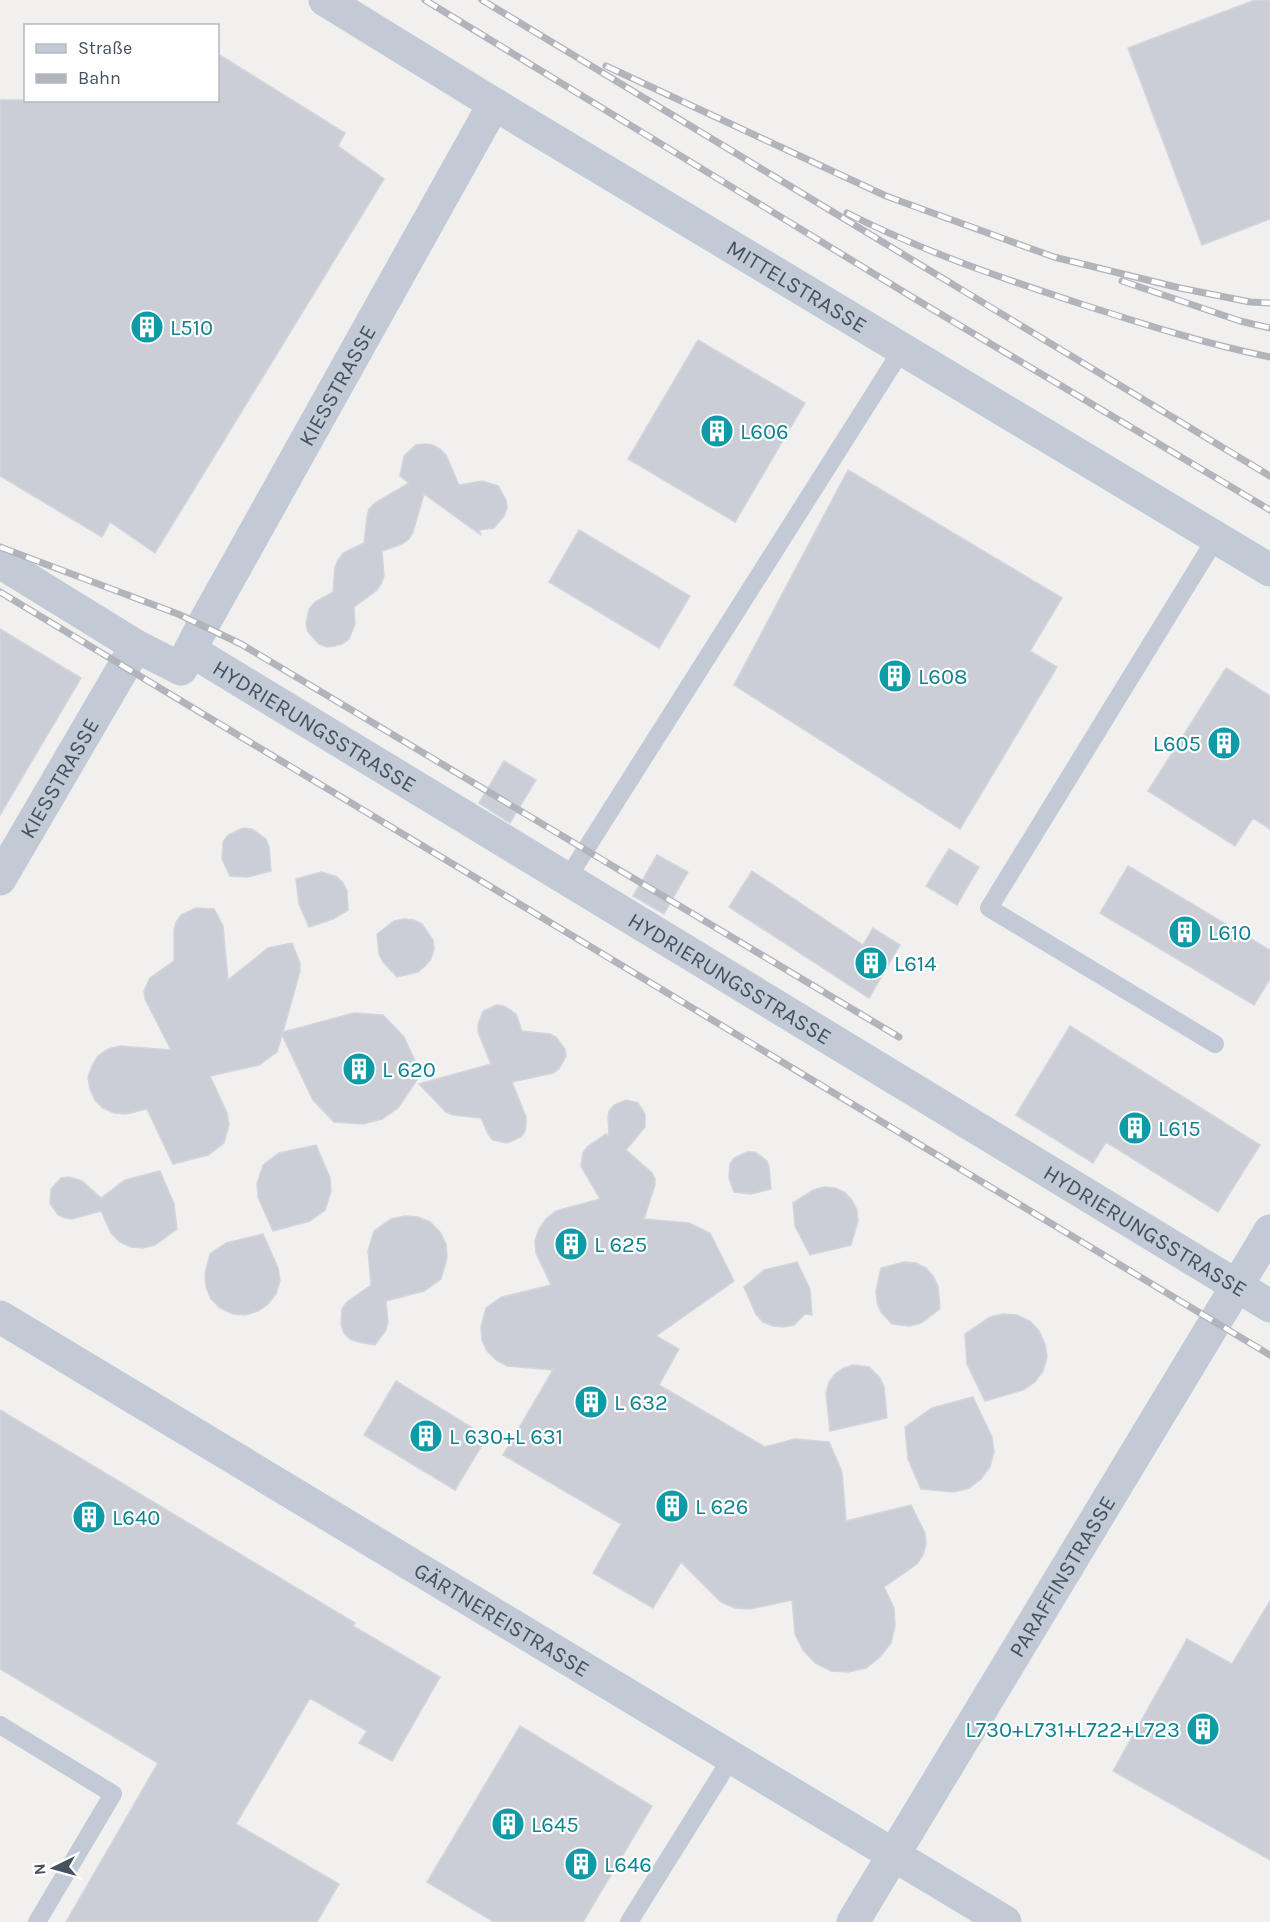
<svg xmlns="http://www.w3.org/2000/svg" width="1270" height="1922" font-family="Karla,sans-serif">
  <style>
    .building { fill: #cbced6; stroke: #d3d5dc; stroke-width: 1.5 }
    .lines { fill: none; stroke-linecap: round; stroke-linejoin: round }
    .lane { stroke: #c2cad6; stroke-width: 18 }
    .street { stroke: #c2cad6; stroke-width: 33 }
    .rail-casing { stroke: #b1b4ba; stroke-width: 7 }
    .rail { stroke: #fff; stroke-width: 4.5; stroke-dasharray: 14; stroke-linecap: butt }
    .labels { text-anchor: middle; stroke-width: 4.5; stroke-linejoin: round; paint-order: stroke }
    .street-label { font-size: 22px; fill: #46515f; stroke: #fff }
    .culture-label { font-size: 22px; fill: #0d838f; stroke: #fff; text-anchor: start }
  </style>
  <rect width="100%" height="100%" fill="#f2f0ef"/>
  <!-- building -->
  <path class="building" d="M 1255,0 L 1270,0 L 1270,219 L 1202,245 L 1128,48 Z
    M 218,54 L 345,133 L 338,146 L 384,179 L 155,553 L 110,522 L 102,537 L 0,476 L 0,100 L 218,100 Z
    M 698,340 L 805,403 L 735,522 L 628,459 Z
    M 425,444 L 433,445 L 440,449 L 446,455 L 459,485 L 482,481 L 498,486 L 506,500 L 507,508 L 504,516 L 494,528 L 479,530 L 481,535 L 424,494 L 413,532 L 409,539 L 402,544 L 382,551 L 384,576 L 381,584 L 377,590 L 354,607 L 355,624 L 349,639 L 342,644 L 334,646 L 327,647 L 319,644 L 308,632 L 306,624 L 309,609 L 315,602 L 333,592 L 335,567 L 338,560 L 343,553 L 364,543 L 367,517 L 369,509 L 375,503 L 409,483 L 400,476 L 404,456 L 416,445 Z
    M 848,470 L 1062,598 L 1030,651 L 1057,667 L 960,829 L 734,685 Z
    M 579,530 L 690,596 L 659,648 L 549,582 Z
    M 0,629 L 81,678 L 0,815 Z
    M 1226,668 L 1270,696 L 1270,829 L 1253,818 L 1235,846 L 1148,791 Z
    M 504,761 L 536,780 L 510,823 L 479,803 Z
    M 243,828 L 252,829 L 266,839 L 269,847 L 271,871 L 248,877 L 230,876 L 222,859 L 223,842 L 228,835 Z
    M 949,849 L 979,867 L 957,905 L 926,886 Z
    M 657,855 L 688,872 L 664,914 L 633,896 Z
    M 1128,866 L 1270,950 L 1270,979 L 1254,1005 L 1100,913 Z
    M 752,871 L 863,945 L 873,928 L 900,945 L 869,998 L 729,907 Z
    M 321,872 L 337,877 L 343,883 L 347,891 L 348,910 L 333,919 L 309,927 L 299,904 L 296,879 Z
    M 196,908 L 214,909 L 223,926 L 228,980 L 268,948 L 292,943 L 300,963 L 300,971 L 283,1032 L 354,1013 L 383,1015 L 404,1037 L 421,1074 L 398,1108 L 382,1119 L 363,1124 L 334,1122 L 313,1100 L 282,1035 L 277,1052 L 259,1065 L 210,1076 L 227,1113 L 229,1125 L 224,1143 L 208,1155 L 173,1164 L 147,1109 L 126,1114 L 114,1113 L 103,1108 L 95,1100 L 90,1089 L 88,1077 L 92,1066 L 98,1056 L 108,1049 L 120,1046 L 171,1050 L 145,999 L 144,991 L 150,978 L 174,961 L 174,930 L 176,922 L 181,915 Z
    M 404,919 L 414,920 L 422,924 L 433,940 L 434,949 L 431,959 L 425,966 L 418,972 L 397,977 L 383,962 L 379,954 L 377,934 L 394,921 Z
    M 497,1005 L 504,1006 L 516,1014 L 522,1031 L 550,1034 L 556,1037 L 565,1049 L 566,1056 L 559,1069 L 553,1073 L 512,1082 L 526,1117 L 526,1124 L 525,1131 L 521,1137 L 507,1143 L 493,1140 L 488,1134 L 481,1118 L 453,1115 L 446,1112 L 419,1084 L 491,1064 L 478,1032 L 478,1025 L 483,1011 Z
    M 1070,1026 L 1260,1145 L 1218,1212 L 1106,1142 L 1093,1163 L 1016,1115 Z
    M 626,1100 L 638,1103 L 645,1114 L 645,1127 L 626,1150 L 652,1173 L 655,1179 L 655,1185 L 644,1219 L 689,1223 L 710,1233 L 734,1281 L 656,1336 L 679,1349 L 659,1385 L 765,1447 L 795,1439 L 829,1442 L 842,1472 L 846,1521 L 911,1505 L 925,1533 L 926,1544 L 923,1555 L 917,1564 L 884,1587 L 894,1608 L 895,1626 L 891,1643 L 880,1657 L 866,1668 L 848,1672 L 831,1671 L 815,1663 L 803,1650 L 795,1634 L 792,1600 L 750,1609 L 735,1608 L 721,1602 L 681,1562 L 653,1608 L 593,1573 L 621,1524 L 503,1455 L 553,1370 L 507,1366 L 496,1360 L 487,1351 L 482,1340 L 481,1327 L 486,1308 L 502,1297 L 551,1285 L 536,1253 L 535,1241 L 539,1229 L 546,1219 L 556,1211 L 600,1199 L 581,1166 L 583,1153 L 587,1147 L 606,1134 L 609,1136 L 608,1117 L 609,1111 L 614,1105 Z
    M 316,1145 L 330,1178 L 331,1191 L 325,1210 L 310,1221 L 273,1231 L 258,1197 L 257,1184 L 263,1165 L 279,1153 Z
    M 747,1152 L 755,1152 L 767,1161 L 769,1167 L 771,1189 L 751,1194 L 734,1192 L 729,1178 L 730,1164 L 734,1158 Z
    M 160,1171 L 174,1204 L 177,1229 L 155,1245 L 143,1248 L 131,1247 L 120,1242 L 111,1233 L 101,1211 L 72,1219 L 65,1218 L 58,1215 L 50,1203 L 51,1189 L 61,1178 L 69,1177 L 82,1181 L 101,1198 L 125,1180 Z
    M 824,1187 L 835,1188 L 844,1192 L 852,1200 L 857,1210 L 858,1221 L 851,1245 L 810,1255 L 795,1226 L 793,1203 L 813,1190 Z
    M 405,1216 L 418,1217 L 430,1222 L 440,1232 L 446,1244 L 447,1258 L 441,1279 L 424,1291 L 386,1301 L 388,1322 L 386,1330 L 375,1345 L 358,1342 L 350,1339 L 344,1333 L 341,1325 L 342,1309 L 347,1302 L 371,1285 L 368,1251 L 374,1231 L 391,1219 Z
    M 263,1234 L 278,1268 L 280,1281 L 276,1294 L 268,1304 L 258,1311 L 245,1315 L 233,1314 L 220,1308 L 211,1299 L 206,1287 L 205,1274 L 210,1254 L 226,1243 Z
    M 797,1262 L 810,1289 L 812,1315 L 805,1314 L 794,1325 L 783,1327 L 773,1326 L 763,1322 L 756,1314 L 744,1287 L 764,1270 Z
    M 904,1262 L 916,1263 L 926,1268 L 933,1276 L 938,1286 L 940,1309 L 921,1323 L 910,1326 L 892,1324 L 881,1312 L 877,1302 L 876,1291 L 881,1268 Z
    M 1003,1314 L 1017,1315 L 1030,1321 L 1039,1331 L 1045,1344 L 1047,1357 L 1043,1371 L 1035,1382 L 1023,1390 L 985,1401 L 967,1364 L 965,1334 L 990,1317 Z
    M 853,1365 L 869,1367 L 880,1378 L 884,1387 L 887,1418 L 830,1431 L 826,1393 L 829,1382 L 835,1374 L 844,1368 Z
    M 396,1381 L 487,1437 L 455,1490 L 364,1435 Z
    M 973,1397 L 992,1437 L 994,1452 L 990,1467 L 981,1479 L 969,1488 L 954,1492 L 921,1489 L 908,1459 L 905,1427 L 932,1408 Z
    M 0,1410 L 355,1623 L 353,1626 L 440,1677 L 392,1761 L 359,1743 L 367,1731 L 310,1698 L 236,1824 L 339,1884 L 317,1922 L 66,1922 L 158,1763 L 0,1669 Z
    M 1270,1601 L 1270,1860 L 1113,1771 L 1187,1639 L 1232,1664 Z
    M 520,1726 L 652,1806 L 583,1922 L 494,1922 L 427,1882 Z"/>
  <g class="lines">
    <!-- lane -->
    <path class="lane" d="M 567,879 L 903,348
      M 1215,1044 L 989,908 L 1216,538
      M 0,1725 L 113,1794 L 37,1922
      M 629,1922 L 732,1757"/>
    <!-- street -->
    <g class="street">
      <path id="s1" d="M 325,0 L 494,104 L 1270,570"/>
      <path id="s2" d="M 0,562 L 136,646 L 181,669 L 203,625 L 494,104"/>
      <path id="s3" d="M 190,650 L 1270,1306"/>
      <path id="s4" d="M 0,879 L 136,646"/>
      <path id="s5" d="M 0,1317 L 1005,1922"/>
      <path id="s6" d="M 853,1922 L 1270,1231"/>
    </g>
    <defs>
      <path id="rail" d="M 425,0 L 912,297 L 1270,510
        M 482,0 L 1270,476
        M 606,66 L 886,196 L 1054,257 L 1180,288 L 1250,302 L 1270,303
        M 847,213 C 922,251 1001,278 1081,304 C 1143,324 1206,344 1270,357
        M 1122,281 L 1240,321 L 1270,328
        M 0,547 L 178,614 L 241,644 L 899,1037
        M 0,592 L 1270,1355"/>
    </defs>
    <!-- rail casing -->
    <use href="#rail" class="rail-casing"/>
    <!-- rail -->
    <use href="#rail" class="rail"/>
  </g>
  <!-- icons -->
  <defs>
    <symbol id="building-disc" viewBox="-11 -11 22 22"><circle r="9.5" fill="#0f9aa8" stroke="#fff"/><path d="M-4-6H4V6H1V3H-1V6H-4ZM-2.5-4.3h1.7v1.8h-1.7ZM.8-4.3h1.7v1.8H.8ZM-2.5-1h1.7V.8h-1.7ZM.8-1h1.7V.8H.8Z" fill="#fff"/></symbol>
  </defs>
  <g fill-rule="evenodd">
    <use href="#building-disc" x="128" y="308" width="38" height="38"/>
    <use href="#building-disc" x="698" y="412" width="38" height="38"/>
    <use href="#building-disc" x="876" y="657" width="38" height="38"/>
    <use href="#building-disc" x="1205" y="724" width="38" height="38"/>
    <use href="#building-disc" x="1166" y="913" width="38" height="38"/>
    <use href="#building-disc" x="852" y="944" width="38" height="38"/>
    <use href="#building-disc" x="340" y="1050" width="38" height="38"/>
    <use href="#building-disc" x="1116" y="1109" width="38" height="38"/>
    <use href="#building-disc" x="552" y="1225" width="38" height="38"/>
    <use href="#building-disc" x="572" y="1383" width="38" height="38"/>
    <use href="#building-disc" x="407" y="1417" width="38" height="38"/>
    <use href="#building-disc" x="653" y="1487" width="38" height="38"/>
    <use href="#building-disc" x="70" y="1498" width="38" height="38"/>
    <use href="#building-disc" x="1184" y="1710" width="38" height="38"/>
    <use href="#building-disc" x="489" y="1805" width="38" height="38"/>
    <use href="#building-disc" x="562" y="1845" width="38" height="38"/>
  </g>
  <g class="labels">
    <!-- street labels -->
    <g class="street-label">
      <text dy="8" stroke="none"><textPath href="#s1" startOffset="552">MITTELSTRASSE</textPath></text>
      <text dy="8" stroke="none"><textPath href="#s2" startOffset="534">KIESSTRASSE</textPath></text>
      <text dy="8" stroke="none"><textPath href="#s3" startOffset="146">HYDRIERUNGSSTRASSE</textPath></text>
      <text dy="8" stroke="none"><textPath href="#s4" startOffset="117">KIESSTRASSE</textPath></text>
      <text dy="8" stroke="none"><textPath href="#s3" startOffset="632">HYDRIERUNGSSTRASSE</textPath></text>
      <text dy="8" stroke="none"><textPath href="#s3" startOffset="1118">HYDRIERUNGSSTRASSE</textPath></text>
      <text dy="8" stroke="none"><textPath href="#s6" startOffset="404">PARAFFINSTRASSE</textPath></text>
      <text dy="8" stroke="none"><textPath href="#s5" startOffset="586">GÄRTNEREISTRASSE</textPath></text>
    </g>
    <!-- culture labels -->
    <g class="culture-label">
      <text x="170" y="335">L510</text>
      <text x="740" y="439">L606</text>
      <text x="918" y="684">L608</text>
      <text x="1201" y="751" text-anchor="end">L605</text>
      <text x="1208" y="940">L610</text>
      <text x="894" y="971">L614</text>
      <text x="382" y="1077">L 620</text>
      <text x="1158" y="1136">L615</text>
      <text x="594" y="1252">L 625</text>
      <text x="614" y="1410">L 632</text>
      <text x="449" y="1444">L 630+L 631</text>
      <text x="695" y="1514">L 626</text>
      <text x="112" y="1525">L640</text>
      <text x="1180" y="1737" text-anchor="end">L730+L731+L722+L723</text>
      <text x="531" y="1832">L645</text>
      <text x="604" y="1872">L646</text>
    </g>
  </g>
  <!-- legend -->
  <rect x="24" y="24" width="195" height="78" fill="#ffffff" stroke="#b5b9bf" stroke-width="1.5"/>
  <rect x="36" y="44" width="30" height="9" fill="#c2cad6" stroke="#b5b9bf" stroke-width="1.5"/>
  <text x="78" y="54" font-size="18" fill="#46515f">Straße</text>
  <rect x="36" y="74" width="30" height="9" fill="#b1b4ba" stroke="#b5b9bf" stroke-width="1.5"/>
  <text x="78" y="84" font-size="18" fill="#46515f">Bahn</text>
  <!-- north arrow -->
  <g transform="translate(54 1868) rotate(265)" stroke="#ffffff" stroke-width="4.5" paint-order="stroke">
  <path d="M0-4.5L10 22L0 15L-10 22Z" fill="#46515f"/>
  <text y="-9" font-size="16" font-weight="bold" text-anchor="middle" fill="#46515f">N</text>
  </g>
</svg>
